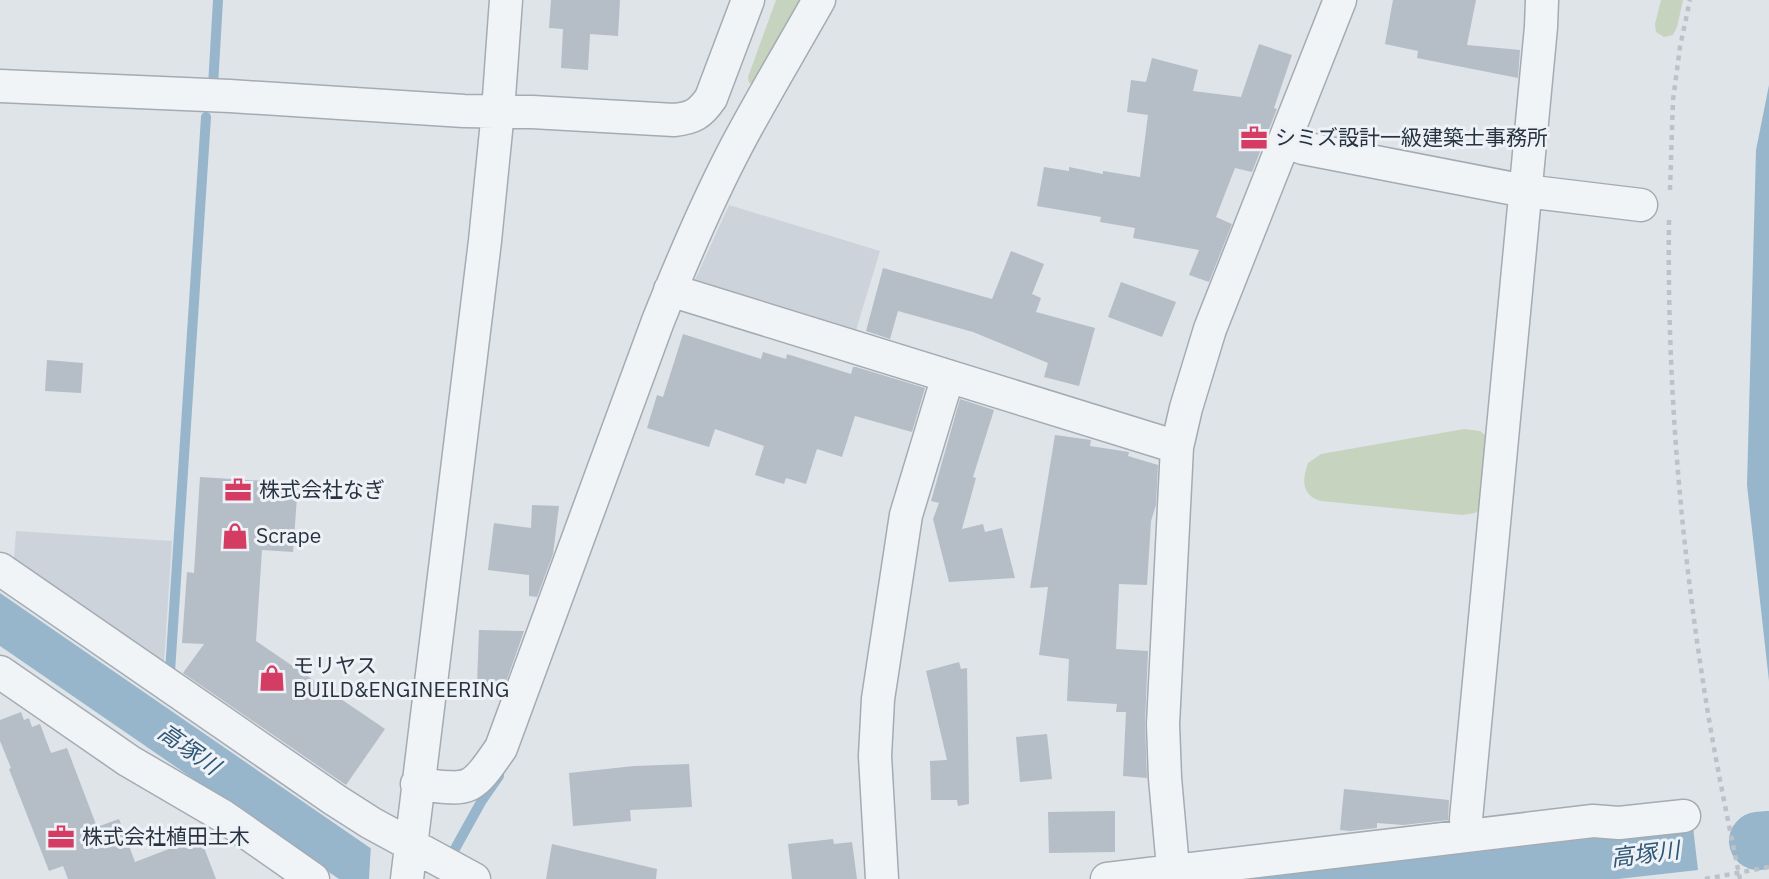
<svg xmlns="http://www.w3.org/2000/svg" width="1769" height="879" font-family="'IBM Plex Sans','Noto Sans JP',sans-serif">
  <style>
    .built { fill: #ccd3db }
    .green { fill: #c6d3bf }
    .water { fill: #97b6cb }
    .pier { fill: #dfe4e9 }
    .lines { fill: none; stroke-linecap: round; stroke-linejoin: round }
    .stream { stroke: #97b6cb; stroke-width: 10 }
    .river { stroke: #97b6cb; stroke-width: 58 }
    .building { fill: #b5bdc6 }
    .minor-casing { stroke: #a4abb3; stroke-width: 35 }
    .path { stroke: #bcc2c8; stroke-width: 4.5; stroke-dasharray: 5 5; stroke-linecap: butt }
    .minor { stroke: #f1f4f7; stroke-width: 32 }
    .labels { text-anchor: middle; stroke-width: 6; stroke-linejoin: round; paint-order: stroke }
    .poi-label { font-size: 21px; fill: #273341; stroke: #eef2f6; text-anchor: start }
    .water-label { font-size: 23px; font-style: italic; fill: #2f5777; stroke: #eef2f6 }
  </style>
  <rect width="100%" height="100%" fill="#dfe4e9"/>
  <!-- built -->
  <path class="built" d="M 729,205 L 880,251 L 854,337 L 699,289 L 695,280 Z
    M 16,531 L 172,541 L 164,662 L 14,559 Z"/>
  <!-- green -->
  <path class="green" d="M 776,0 L 803,0 L 754,84 L 749,83 L 748,77 Z
    M 1661,0 L 1683,0 L 1677,27 L 1673,35 L 1664,37 L 1656,32 L 1655,24 Z
    M 1464,429 L 1480,431 L 1490,439 L 1485,505 L 1475,513 L 1462,515 L 1321,501 C 1301,495 1302,480 1308,463 L 1321,454 Z"/>
  <!-- water -->
  <path class="water" d="M 1769,85 L 1769,681 L 1747,485 L 1756,150 Z
    M 0,593 L 411,876 L 417,879 L 339,879 L 0,646 Z
    M 1693,827 L 1698,870 L 1618,879 L 1238,879 Z"/>
  <!-- pier -->
  <path class="pier" d="M 371,844 L 413,873 L 420,879 L 369,879 Z"/>
  <g class="lines">
    <!-- stream -->
    <path class="stream" d="M 213,86 L 218,0
      M 170,672 L 206,117
      M 451,856 L 481,802 L 499,776"/>
    <!-- river -->
    <path class="river" d="M 1758,841 L 1769,840"/>
  </g>
  <!-- building -->
  <path class="building" d="M 551,0 L 620,0 L 618,36 L 590,34 L 588,70 L 561,68 L 563,29 L 549,28 Z
    M 1393,0 L 1476,0 L 1467,45 L 1520,50 L 1518,78 L 1417,58 L 1418,51 L 1385,44 Z
    M 1259,44 L 1292,55 L 1274,108 L 1277,109 L 1252,172 L 1235,168 L 1216,217 L 1232,224 L 1209,282 L 1189,275 L 1199,250 L 1133,238 L 1135,228 L 1100,222 L 1101,217 L 1037,206 L 1044,167 L 1069,171 L 1069,167 L 1103,174 L 1103,171 L 1140,177 L 1148,115 L 1127,112 L 1131,80 L 1146,82 L 1152,58 L 1198,70 L 1193,91 L 1241,97 Z
    M 1011,251 L 1044,264 L 1032,294 L 1041,298 L 1036,312 L 1095,328 L 1079,386 L 1044,377 L 1048,363 L 973,332 L 898,311 L 890,339 L 866,331 L 883,268 L 992,299 Z
    M 1121,282 L 1176,302 L 1162,337 L 1108,317 Z
    M 683,334 L 761,359 L 763,352 L 786,359 L 787,354 L 851,374 L 853,367 L 856,367 L 925,388 L 912,432 L 855,416 L 842,457 L 817,449 L 806,484 L 786,478 L 784,484 L 755,475 L 764,446 L 715,429 L 709,447 L 647,428 L 657,395 L 663,397 Z
    M 47,360 L 83,363 L 81,393 L 45,391 Z
    M 960,399 L 994,410 L 973,477 L 976,478 L 962,529 L 983,524 L 985,532 L 1002,528 L 1015,578 L 949,582 L 933,519 L 939,503 L 931,501 Z
    M 1055,435 L 1091,440 L 1090,446 L 1129,452 L 1128,456 L 1158,465 L 1156,505 L 1151,521 L 1147,585 L 1119,584 L 1116,649 L 1148,651 L 1145,723 L 1147,778 L 1123,776 L 1126,712 L 1116,712 L 1117,704 L 1067,701 L 1069,659 L 1039,655 L 1048,587 L 1030,588 Z
    M 200,477 L 298,483 L 293,552 L 262,550 L 256,641 L 385,729 L 346,785 L 183,673 L 204,644 L 182,643 L 187,572 L 194,573 Z
    M 532,505 L 559,506 L 553,554 L 537,597 L 529,596 L 529,575 L 488,570 L 494,523 L 531,528 Z
    M 479,630 L 524,631 L 505,685 L 477,684 Z
    M 959,662 L 961,669 L 967,668 L 969,804 L 958,806 L 957,800 L 931,800 L 930,761 L 947,760 L 926,671 Z
    M 21,712 L 24,720 L 29,718 L 32,727 L 40,724 L 51,753 L 67,748 L 97,827 L 119,819 L 135,862 L 195,839 L 198,847 L 203,845 L 216,879 L 68,879 L 63,866 L 49,871 L 9,769 L 11,768 L 0,741 L 0,720 Z
    M 1047,734 L 1052,779 L 1020,782 L 1016,737 Z
    M 689,764 L 692,807 L 630,810 L 631,821 L 573,826 L 569,773 L 634,766 Z
    M 1344,789 L 1449,800 L 1448,820 L 1403,825 L 1377,823 L 1377,828 L 1350,831 L 1340,830 Z
    M 1115,811 L 1115,852 L 1049,853 L 1048,812 Z
    M 833,839 L 834,844 L 852,842 L 857,879 L 792,879 L 788,844 Z
    M 552,844 L 657,869 L 656,879 L 546,879 Z"/>
  <g class="lines">
    <defs>
      <path id="minor" d="M 0,86 L 230,96 L 464,111 L 532,112 L 674,120 C 693,118 700,114 711,98 L 748,0
        M 1285,141 L 1303,148 L 1525,191 L 1641,205
        M 670,290 L 1177,447
        M 0,569 L 335,800 L 371,823 L 474,879
        M 0,672 L 129,761 L 223,816 L 313,879
        M 417,784 C 471,790 470,793 501,748 L 658,321 C 682,261 707,202 737,145 C 763,96 792,48 819,0
        M 1467,836 L 1466,819 L 1541,27 L 1542,0
        M 407,879 L 485,241 L 498,111 L 506,0
        M 882,879 L 875,756 L 878,699 L 906,515 L 948,376
        M 1107,879 L 1593,821 L 1619,823 L 1684,816
        M 1174,879 L 1165,778 L 1163,724 L 1177,447 L 1186,408 L 1210,329 L 1340,0"/>
    </defs>
    <!-- minor casing -->
    <use href="#minor" class="minor-casing"/>
    <!-- path -->
    <path class="path" d="M 1670,190 L 1673,100 L 1680,47 L 1690,0
      M 1669,220 C 1667,372 1679,525 1702,675 C 1712,744 1726,811 1740,879
      M 1705,879 L 1769,867"/>
    <!-- minor -->
    <use href="#minor" class="minor"/>
  </g>
  <!-- icons -->
  <defs>
    <symbol id="office-bare" viewBox="-9 -9 18 18"><path d="M-6-3h4V-5.5h4V-3h4V5H-6ZM-1-4.5V-3h2v-1.5ZM-6 0V1H6V0Z" fill="#d53c64" stroke="#eef2f6" stroke-width="2.5" paint-order="stroke"/></symbol>
    <symbol id="shop-bare" viewBox="-9 -9 18 18"><path d="M-5-2.5h2.3a2.7 3.5 0 0 1 5.4 0H5L5.5 6h-11ZM-1.5-2.5h3a1.5 2.3 0 0 0-3 0Z" fill="#d53c64" stroke="#eef2f6" stroke-width="2.5" paint-order="stroke"/></symbol>
  </defs>
  <g fill-rule="evenodd">
    <use href="#office-bare" x="1235" y="119" width="38" height="38"/>
    <use href="#office-bare" x="219" y="471" width="38" height="38"/>
    <use href="#shop-bare" x="216" y="517" width="38" height="38"/>
    <use href="#shop-bare" x="253" y="659" width="38" height="38"/>
    <use href="#office-bare" x="42" y="818" width="38" height="38"/>
  </g>
  <g class="labels">
    <!-- poi labels -->
    <g class="poi-label">
      <text x="1275" y="145">シミズ設計一級建築士事務所</text>
      <text x="259" y="497">株式会社なぎ</text>
      <text x="256" y="543">Scrape</text>
      <text x="293" y="673">モリヤス<tspan x="293" dy="24">BUILD&amp;ENGINEERING</tspan></text>
      <text x="82" y="844">株式会社植田土木</text>
    </g>
    <!-- water labels -->
    <g class="water-label">
      <text transform="translate(189 749) rotate(35)" y="8">高塚川</text>
      <text transform="translate(1645 854) rotate(-7)" y="8">高塚川</text>
    </g>
  </g>
</svg>
